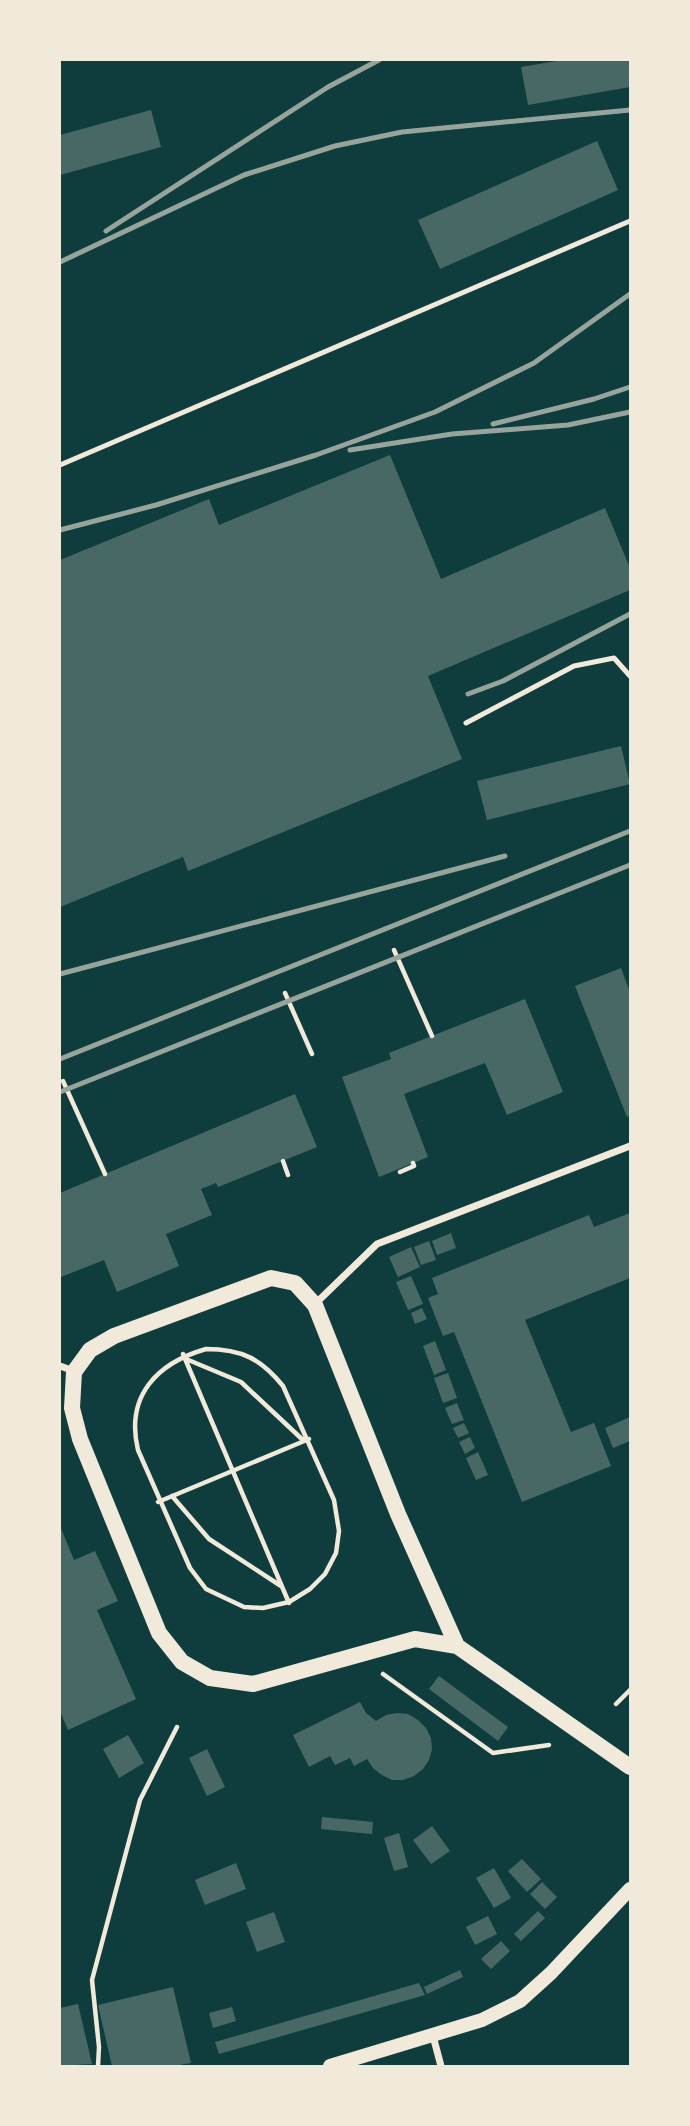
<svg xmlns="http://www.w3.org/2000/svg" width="690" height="2126" font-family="'Playfair Display',serif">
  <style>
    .building { fill: #486865 }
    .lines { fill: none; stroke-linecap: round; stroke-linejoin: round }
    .path { stroke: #f1e9da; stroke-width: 4.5 }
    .service { stroke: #f1e9da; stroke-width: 5 }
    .minor { stroke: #f1e9da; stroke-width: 7 }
    .secondary { stroke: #f1e9da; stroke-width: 14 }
    .primary { stroke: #f1e9da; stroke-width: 16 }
    .rail { stroke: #97a49c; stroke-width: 5 }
  </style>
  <rect width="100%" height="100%" fill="#0f3d3e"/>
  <!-- building -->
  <path class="building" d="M 563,60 L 630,60 L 630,87 L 528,105 L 521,67 Z
    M 151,110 L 161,147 L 60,175 L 60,135 Z
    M 597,141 L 618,190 L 440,269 L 418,220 Z
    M 390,455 L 441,579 L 605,508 L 630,568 L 630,590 L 428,676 L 462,759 L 188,871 L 183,857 L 60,907 L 60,560 L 209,499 L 219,525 Z
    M 621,746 L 630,784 L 487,820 L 477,781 Z
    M 621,968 L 630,992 L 630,1115 L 627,1117 L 575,986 Z
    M 525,999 L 563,1092 L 507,1115 L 485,1063 L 404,1094 L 428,1157 L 379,1177 L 342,1077 L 391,1059 L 389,1053 Z
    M 295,1094 L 317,1147 L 218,1187 L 216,1183 L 201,1189 L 212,1215 L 166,1234 L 179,1266 L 117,1292 L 104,1260 L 61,1277 L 60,1193 Z
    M 630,1213 L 630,1278 L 525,1320 L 571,1432 L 594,1423 L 611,1466 L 522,1502 L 454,1332 L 443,1336 L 428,1298 L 438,1294 L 432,1278 L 589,1215 L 594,1227 Z
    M 451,1233 L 456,1248 L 437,1255 L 432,1241 Z
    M 429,1241 L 436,1260 L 421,1265 L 414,1247 Z
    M 411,1247 L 420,1267 L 398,1277 L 389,1257 Z
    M 411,1276 L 423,1304 L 408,1310 L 396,1282 Z
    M 422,1308 L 427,1319 L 415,1324 L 411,1313 Z
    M 435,1341 L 446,1370 L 434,1375 L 423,1346 Z
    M 448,1373 L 457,1398 L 443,1403 L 434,1378 Z
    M 457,1403 L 464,1420 L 452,1424 L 445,1408 Z
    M 630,1417 L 630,1441 L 613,1448 L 605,1428 Z
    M 464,1423 L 469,1433 L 458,1438 L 453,1428 Z
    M 470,1437 L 475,1448 L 465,1454 L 459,1442 Z
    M 478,1452 L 488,1475 L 476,1480 L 466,1458 Z
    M 60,1526 L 74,1560 L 95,1551 L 118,1601 L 97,1610 L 136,1699 L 68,1730 L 60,1711 Z
    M 439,1676 L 508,1727 L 498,1741 L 429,1689 Z
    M 360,1702 L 366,1713 L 376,1721 L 386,1715 L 397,1713 L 408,1714 L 418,1720 L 426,1728 L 431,1738 L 432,1749 L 429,1760 L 423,1769 L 414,1776 L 403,1780 L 392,1780 L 382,1775 L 373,1768 L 367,1759 L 354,1766 L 350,1758 L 335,1765 L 330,1756 L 309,1767 L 293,1735 Z
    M 128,1735 L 144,1763 L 119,1778 L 103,1749 Z
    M 207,1749 L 225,1787 L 207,1796 L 189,1758 Z
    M 322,1817 L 373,1822 L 372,1834 L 321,1829 Z
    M 432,1826 L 450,1851 L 431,1864 L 413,1840 Z
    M 399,1833 L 408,1867 L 394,1871 L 384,1838 Z
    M 522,1859 L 541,1879 L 527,1892 L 508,1871 Z
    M 236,1863 L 246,1889 L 205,1905 L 195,1880 Z
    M 494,1868 L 511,1898 L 494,1908 L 476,1878 Z
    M 542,1882 L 557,1897 L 545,1909 L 530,1894 Z
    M 538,1911 L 545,1918 L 521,1941 L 514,1934 Z
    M 274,1912 L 285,1942 L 257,1952 L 246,1922 Z
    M 488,1916 L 497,1934 L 475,1945 L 466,1927 Z
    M 501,1941 L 510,1951 L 491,1969 L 481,1959 Z
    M 460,1970 L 463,1977 L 427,1994 L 424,1987 Z
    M 419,1983 L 425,1995 L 219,2054 L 215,2042 Z
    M 173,1987 L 191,2063 L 174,2066 L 112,2066 L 98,2005 Z
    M 78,2004 L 92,2064 L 60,2066 L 60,2008 Z
    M 232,2007 L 236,2021 L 213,2028 L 209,2013 Z"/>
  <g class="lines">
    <!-- path -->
    <path class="path" d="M 394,950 L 432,1036
      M 285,993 L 312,1054
      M 63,1081 L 105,1174
      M 283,1161 L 288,1175
      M 400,1172 L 414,1166 L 413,1163
      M 206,1349 C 242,1349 261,1359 283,1386 L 334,1500 L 339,1531 L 336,1553 L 325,1574 L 310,1589 L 289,1602 L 263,1608 L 244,1607 L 206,1589 L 190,1568 L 138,1450 C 125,1396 157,1363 206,1349 Z
      M 183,1354 L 289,1603
      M 186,1359 L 241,1382 L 304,1441
      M 172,1496 L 209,1539 L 281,1586
      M 158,1502 L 309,1439
      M 383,1674 L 493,1753 L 549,1745
      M 616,1704 L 630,1690
      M 98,2066 L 99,2047 L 92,1980 L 140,1800 L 177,1727"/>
    <!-- service -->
    <path class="service" d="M 60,465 L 630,221
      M 466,723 L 574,666 L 614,658 L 630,676"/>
    <!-- minor -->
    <path class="minor" d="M 315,1304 L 377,1244 L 630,1146
      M 60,1366 L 74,1371
      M 433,2036 L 441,2066"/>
    <!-- secondary -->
    <path class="secondary" d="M 330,2066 L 482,2020 L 520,2001 L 551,1973 L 630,1889"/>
    <!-- primary -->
    <path class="primary" d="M 457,1646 L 398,1514 L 315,1305 L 295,1283 L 271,1278 L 114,1336 L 90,1350 L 74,1372 L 72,1408 L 80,1439 L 159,1633 L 182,1662 L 210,1678 L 253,1684 L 415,1639 L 457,1646 L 630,1767"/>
    <!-- rail -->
    <path class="rail" d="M 106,231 L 328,87 L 379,60
      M 60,262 L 244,175 L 335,146 L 402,132 L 630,110
      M 493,424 L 594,399 L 630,387
      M 350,450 L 452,434 L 568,425 L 630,412
      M 60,530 L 156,505 L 316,455 L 435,412 L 534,363 L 630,294
      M 468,694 L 503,681 L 630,614
      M 60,974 L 505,856
      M 60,1059 L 630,831
      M 60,1092 L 630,865"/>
  </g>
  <!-- border -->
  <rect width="690" height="2126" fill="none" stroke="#f1e9da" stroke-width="122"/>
</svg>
